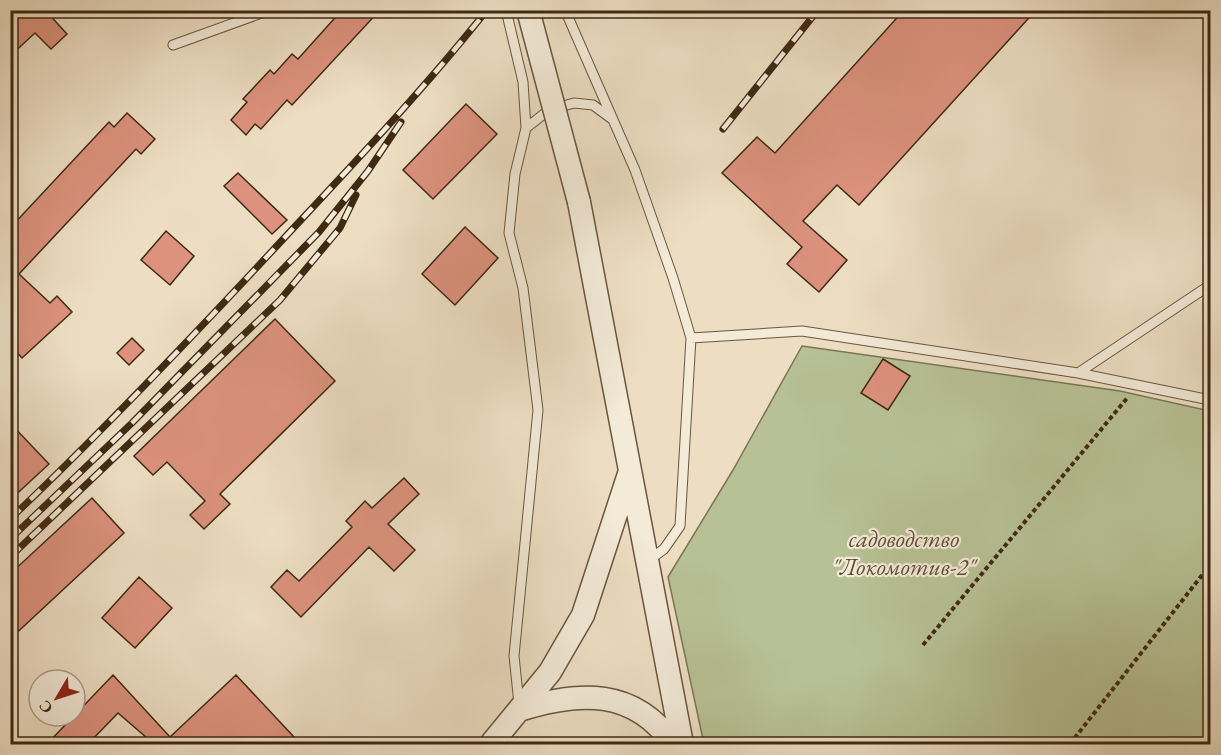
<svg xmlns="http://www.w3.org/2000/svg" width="1221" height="755" font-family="'EB Garamond',serif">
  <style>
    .green { fill: #b7c195; stroke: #7b7554; stroke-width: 1.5 }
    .building { fill: #dc927e; stroke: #3f2913; stroke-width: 1.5 }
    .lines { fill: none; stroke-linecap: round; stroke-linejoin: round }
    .service-casing { stroke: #6a563f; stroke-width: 11 }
    .tertiary-casing { stroke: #6a563f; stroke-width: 25 }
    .path { stroke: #3f2913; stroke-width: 4; stroke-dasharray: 4.5 3; stroke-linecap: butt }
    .service { stroke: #f3ead8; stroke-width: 9 }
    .tertiary { stroke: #f3ead8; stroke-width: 22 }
    .rail-casing { stroke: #3f2913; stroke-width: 7 }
    .rail { stroke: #f3ead8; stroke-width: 4.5; stroke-dasharray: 14; stroke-linecap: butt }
    .tertiary-bridge-casing { stroke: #6a563f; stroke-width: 25; stroke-linecap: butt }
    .tertiary-bridge { stroke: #f3ead8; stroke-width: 22 }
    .labels { text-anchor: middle; stroke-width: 4.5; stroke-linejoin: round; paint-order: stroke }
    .park-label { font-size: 24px; font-style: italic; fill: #5d4f34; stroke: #f3ead8 }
  </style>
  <rect width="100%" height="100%" fill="#eddec3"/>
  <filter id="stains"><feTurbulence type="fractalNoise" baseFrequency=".00333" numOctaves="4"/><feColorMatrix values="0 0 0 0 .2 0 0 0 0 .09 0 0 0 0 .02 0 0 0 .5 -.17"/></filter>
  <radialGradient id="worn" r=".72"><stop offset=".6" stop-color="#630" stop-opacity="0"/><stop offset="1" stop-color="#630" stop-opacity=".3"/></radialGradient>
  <!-- green -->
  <path class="green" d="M 802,346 L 1120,391 L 1210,411 L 1210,744 L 704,744 L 668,577 L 733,470 Z"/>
  <!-- building -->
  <path class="building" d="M 10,10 L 45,10 L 67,34 L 51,49 L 35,33 L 10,56 Z
    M 342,10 L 380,10 L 292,105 L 287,100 L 261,129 L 255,124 L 246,135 L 231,120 L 247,102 L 243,99 L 270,70 L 274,74 L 292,54 L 298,59 Z
    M 904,10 L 1036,10 L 859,205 L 837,185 L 803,221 L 847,260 L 819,292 L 787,264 L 802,247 L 722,173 L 757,137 L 775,153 Z
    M 466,104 L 497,134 L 433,199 L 403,170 Z
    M 127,113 L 155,139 L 141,154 L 136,149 L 19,274 L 50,303 L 57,296 L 72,312 L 22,358 L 10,345 L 10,228 L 109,122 L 114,127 Z
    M 238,173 L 287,220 L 272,234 L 224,186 Z
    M 465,227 L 498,258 L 455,305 L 422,274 Z
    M 166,231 L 194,256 L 170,285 L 141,260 Z
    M 275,319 L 335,381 L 220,494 L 230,504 L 204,529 L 190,515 L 205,501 L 167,462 L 153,475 L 134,456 Z
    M 132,338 L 144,350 L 129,365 L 117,353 Z
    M 883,359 L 910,376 L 888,410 L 861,393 Z
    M 10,423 L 49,464 L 10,500 Z
    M 404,478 L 419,494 L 388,524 L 415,550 L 394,571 L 369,547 L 301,617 L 271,587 L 287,570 L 299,581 L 352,527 L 346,521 L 365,501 L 372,508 Z
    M 92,498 L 124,533 L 10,639 L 10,574 Z
    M 139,577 L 172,608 L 135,648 L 102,618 Z
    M 113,675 L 170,737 L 236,675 L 294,737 L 285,744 L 154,744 L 118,713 L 88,744 L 47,744 Z"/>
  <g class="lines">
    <defs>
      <path id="service" d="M 506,10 L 523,82 L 526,128
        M 565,10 L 635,170 L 673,278 L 691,338
        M 173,45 L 270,10
        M 1078,373 L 1210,285
        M 649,560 L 664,549 L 680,526 L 691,338 L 802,331 L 1078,373 L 1210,400
        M 519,704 L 514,656 L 538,410 L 523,288 L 509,233 L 515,174 L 526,128 L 549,110 L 574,103 L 593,105 L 612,119"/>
      <path id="tertiary" d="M 579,202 L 682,744
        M 519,710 C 579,691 634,688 673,744
        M 491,744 L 550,672 L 583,615 L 629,474"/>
    </defs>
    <!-- service casing -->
    <use href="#service" class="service-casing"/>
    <!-- tertiary casing -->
    <use href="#tertiary" class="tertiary-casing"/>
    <!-- path -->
    <path class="path" d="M 923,645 L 1128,397
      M 1070,744 L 1210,565"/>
    <!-- service -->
    <use href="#service" class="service"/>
    <!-- tertiary -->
    <use href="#tertiary" class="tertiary"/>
    <defs>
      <path id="rail" d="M 723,129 L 818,10
        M 10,519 C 106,428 197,332 287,235 C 356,161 424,89 487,10
        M 10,539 L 132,423 L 319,232 L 368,171 L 401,122
        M 10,557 L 280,300 L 340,228 L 356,195"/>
    </defs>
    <!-- rail casing -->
    <use href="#rail" class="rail-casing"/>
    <!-- rail -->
    <use href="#rail" class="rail"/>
    <defs>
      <path id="tertiary-bridge" d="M 528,10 L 579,202"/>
    </defs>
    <!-- tertiary-bridge casing -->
    <use href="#tertiary-bridge" class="tertiary-bridge-casing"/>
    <!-- tertiary-bridge -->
    <use href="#tertiary-bridge" class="tertiary-bridge"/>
  </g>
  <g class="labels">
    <!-- park labels -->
    <g class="park-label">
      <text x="904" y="547">садоводство<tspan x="904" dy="28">"Локомотив-2"</tspan></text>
    </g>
  </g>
  <!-- margin -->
  <rect width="1221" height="755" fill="none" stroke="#eddec3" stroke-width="36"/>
  <rect x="12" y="12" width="1197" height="731" fill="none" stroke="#3f2913" stroke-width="3"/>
  <rect x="18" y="18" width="1185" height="719" fill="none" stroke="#3f2913" stroke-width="1.5"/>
  <!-- north arrow -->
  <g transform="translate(57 698) rotate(231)"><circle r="28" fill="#f3ead8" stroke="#ab9d89" stroke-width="1.5"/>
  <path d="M0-4.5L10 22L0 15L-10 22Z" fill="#8f2418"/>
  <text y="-9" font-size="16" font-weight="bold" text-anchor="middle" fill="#3f2913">С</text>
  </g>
  <rect width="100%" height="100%" filter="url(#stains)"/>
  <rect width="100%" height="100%" fill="url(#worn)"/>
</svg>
